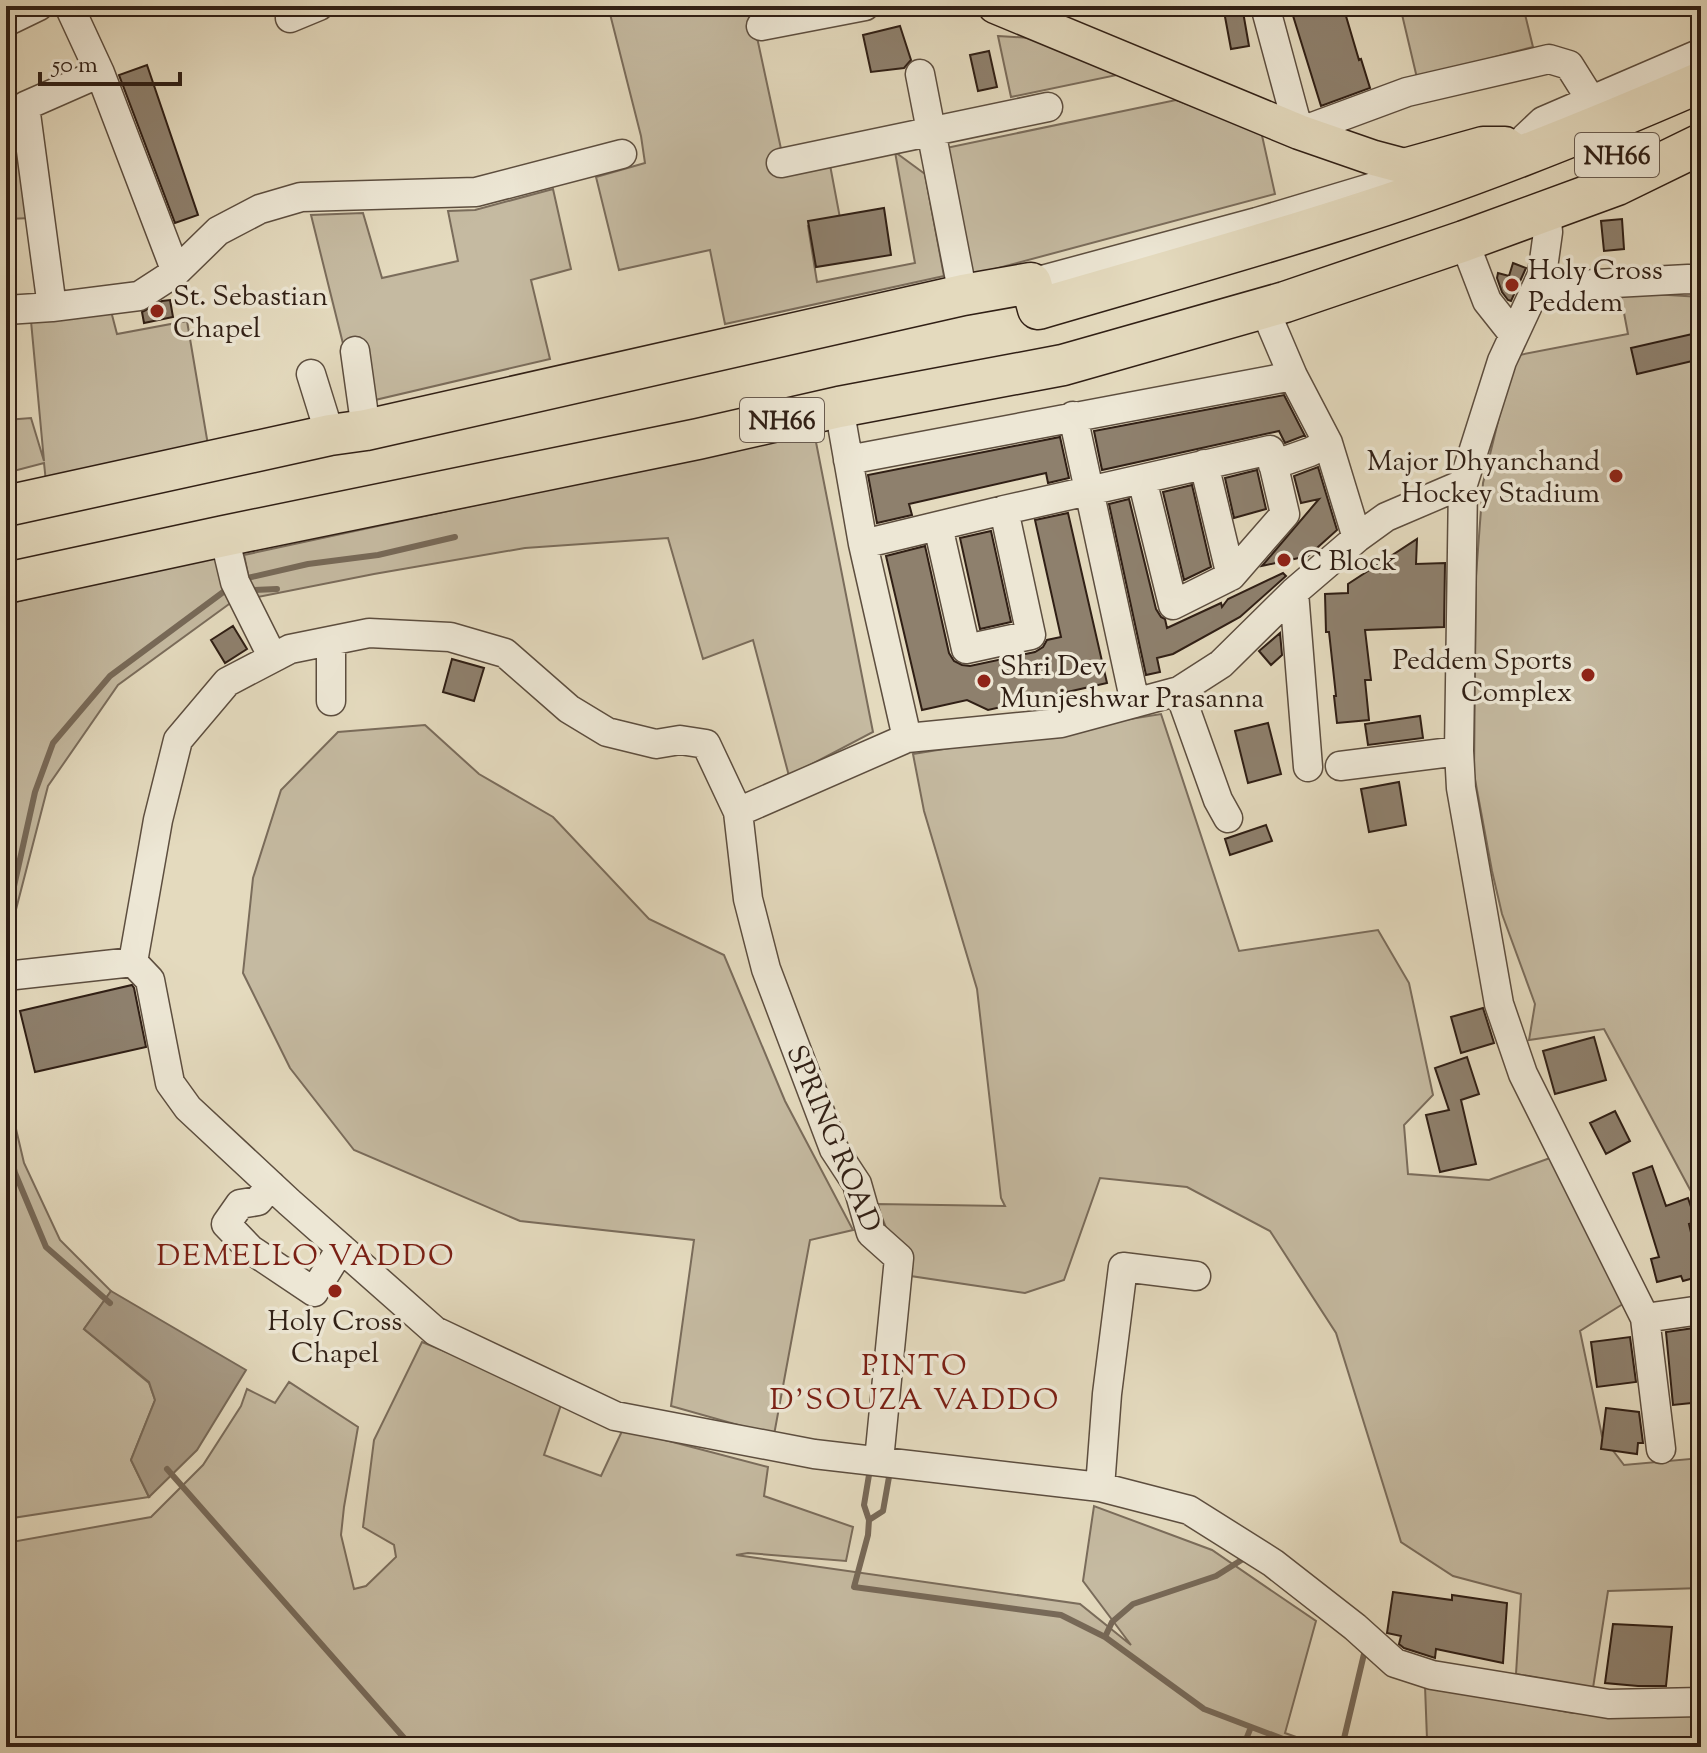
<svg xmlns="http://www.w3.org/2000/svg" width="1707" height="1753" font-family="'Sorts Mill Goudy',serif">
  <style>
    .green { fill: #c5baa1; stroke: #7a6c5b; stroke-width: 2 }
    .water { fill: #a79a85; stroke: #776958; stroke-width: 2 }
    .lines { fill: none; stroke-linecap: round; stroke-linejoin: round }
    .stream { stroke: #776958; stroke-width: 6 }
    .building { fill: #8e806d; stroke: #301f15; stroke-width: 2 }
    .minor-casing { stroke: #5d4e3f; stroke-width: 31 }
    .major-casing { stroke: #301f15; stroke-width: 37 }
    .highway-casing { stroke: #301f15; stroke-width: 43 }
    .minor { stroke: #ede7d5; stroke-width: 28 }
    .major { stroke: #e4dabe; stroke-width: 34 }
    .highway { stroke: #e4dabe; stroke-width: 40 }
    .poi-dot { fill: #8f2418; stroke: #ede7d5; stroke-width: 3 }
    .labels { text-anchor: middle; stroke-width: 7; stroke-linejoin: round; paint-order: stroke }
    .shield { fill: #ede7d5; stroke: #695b4f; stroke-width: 2 }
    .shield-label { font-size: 26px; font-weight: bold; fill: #301f15 }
    .poi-label { font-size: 28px; fill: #301f15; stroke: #ede7d5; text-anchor: start }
    .street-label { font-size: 28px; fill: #301f15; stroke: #ede7d5 }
    .neighbourhood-label { font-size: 30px; letter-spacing: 2px; fill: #7a1f14; stroke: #ede7d5 }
  </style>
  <rect width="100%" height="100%" fill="#e4dabe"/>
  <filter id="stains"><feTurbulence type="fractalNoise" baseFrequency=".0025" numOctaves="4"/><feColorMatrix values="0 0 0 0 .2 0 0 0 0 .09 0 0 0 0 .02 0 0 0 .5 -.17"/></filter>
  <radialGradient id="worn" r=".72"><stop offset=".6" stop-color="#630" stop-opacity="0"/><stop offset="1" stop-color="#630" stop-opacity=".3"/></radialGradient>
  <!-- green -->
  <path class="green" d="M 608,6 L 793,6 L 752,14 L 786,172 L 830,165 L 840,218 L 808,226 L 817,282 L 915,263 L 895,152 L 925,174 L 944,276 L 725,324 L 710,250 L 619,270 L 596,177 L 645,163 L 641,136 Z
    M 1400,6 L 1523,6 L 1533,47 L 1417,78 Z
    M 998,36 L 1031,38 L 1117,75 L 1011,97 Z
    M 1176,100 L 1261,131 L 1275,194 L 972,275 L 946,148 Z
    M 15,106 L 32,218 L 6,219 L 6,111 Z
    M 553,189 L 571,269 L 531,280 L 550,359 L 358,404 L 311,215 L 363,213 L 382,278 L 458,261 L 448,211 L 475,210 Z
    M 1620,292 L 1701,297 L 1701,1210 L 1604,1029 L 1529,1040 L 1535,1004 L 1502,914 L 1492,871 L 1474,774 L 1476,576 L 1483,483 L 1514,356 L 1628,334 Z
    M 111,311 L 117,334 L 187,321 L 208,445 L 46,482 L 44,463 L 6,473 L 6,420 L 31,418 L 44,461 L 31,321 Z
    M 814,432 L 873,732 L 789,776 L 753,640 L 703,659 L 668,538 L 525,548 L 374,574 L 253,598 L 244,555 Z
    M 215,556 L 236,599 L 118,685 L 48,786 L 6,948 L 6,604 Z
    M 1161,714 L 1239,951 L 1378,930 L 1409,983 L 1433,1095 L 1404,1125 L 1408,1174 L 1489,1180 L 1550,1158 L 1626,1302 L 1580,1331 L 1602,1436 L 1624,1465 L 1701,1458 L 1701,1588 L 1608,1591 L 1593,1688 L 1516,1674 L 1521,1594 L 1453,1576 L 1401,1542 L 1336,1333 L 1270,1231 L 1187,1187 L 1100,1178 L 1064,1280 L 1025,1293 L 904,1275 L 877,1204 L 1005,1206 L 1001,1198 L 977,989 L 924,811 L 913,754 Z
    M 425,725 L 479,774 L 553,817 L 649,919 L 724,955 L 785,1101 L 853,1230 L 810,1240 L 774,1435 L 671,1406 L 694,1240 L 520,1221 L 354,1150 L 290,1068 L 243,973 L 253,878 L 281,790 L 338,732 Z
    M 6,1079 L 8,1095 L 24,1163 L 60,1240 L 111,1291 L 84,1329 L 149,1383 L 155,1400 L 131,1460 L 149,1497 L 6,1519 Z
    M 422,1342 L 563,1399 L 544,1455 L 601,1476 L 623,1429 L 768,1467 L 764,1496 L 853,1527 L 846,1561 L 748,1553 L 736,1555 L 1080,1604 L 1131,1645 L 1083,1581 L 1094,1506 L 1212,1550 L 1316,1621 L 1285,1733 L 1324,1747 L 6,1747 L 6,1543 L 151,1517 L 203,1465 L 241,1406 L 247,1389 L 275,1403 L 289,1382 L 358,1427 L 344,1507 L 341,1535 L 354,1589 L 366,1586 L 396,1557 L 394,1545 L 363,1527 L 374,1440 Z
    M 1425,1686 L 1573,1713 L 1701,1713 L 1701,1747 L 1462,1747 L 1427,1739 Z"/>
  <!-- water -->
  <path class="water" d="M 111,1291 L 246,1370 L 197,1450 L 149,1497 L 131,1460 L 155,1400 L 149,1382 L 84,1329 Z"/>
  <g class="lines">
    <!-- stream -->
    <path class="stream" d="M 243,579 L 308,564 L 378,555 L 455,537
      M 250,587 L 252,590 L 277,589
      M 6,922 L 35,792 L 53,743 L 110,676 L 230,587
      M 6,1136 L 15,1173 L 46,1247 L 110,1303
      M 167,1469 L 412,1747
      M 870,1469 L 864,1505 L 869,1520 L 868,1535 L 854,1587 L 1061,1615 L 1105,1637 L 1204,1709 L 1304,1747
      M 869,1520 L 883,1511 L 889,1477
      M 1105,1637 L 1112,1622 L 1133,1604 L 1216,1576 L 1243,1559
      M 1243,1747 L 1251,1727
      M 1342,1747 L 1364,1654"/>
  </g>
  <!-- building -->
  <path class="building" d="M 1223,6 L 1242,6 L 1249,46 L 1231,49 Z
    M 1290,6 L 1343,6 L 1359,60 L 1361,59 L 1370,88 L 1321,106 Z
    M 900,26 L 911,60 L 904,68 L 871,72 L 863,35 Z
    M 989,51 L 997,87 L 978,91 L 970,55 Z
    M 147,65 L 198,215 L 175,223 L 119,75 Z
    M 884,208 L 891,255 L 816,267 L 808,221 Z
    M 1622,219 L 1624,249 L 1604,251 L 1601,221 Z
    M 1513,263 L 1526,268 L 1511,301 L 1508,300 L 1502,292 L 1497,278 L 1498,273 L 1509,276 Z
    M 170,300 L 173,317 L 144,323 L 142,312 L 162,301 Z
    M 1701,332 L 1701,359 L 1637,374 L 1631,348 Z
    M 1284,395 L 1305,436 L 1303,436 L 1285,443 L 1279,431 L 1102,470 L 1094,431 Z
    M 1060,437 L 1069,478 L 1048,483 L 1046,473 L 909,504 L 912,515 L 877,523 L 868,475 Z
    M 1318,467 L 1337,530 L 1308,556 L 1262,566 L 1319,499 L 1301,503 L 1294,476 Z
    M 1257,470 L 1266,509 L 1234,518 L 1225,478 Z
    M 1192,485 L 1211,567 L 1184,580 L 1163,492 Z
    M 1129,499 L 1156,609 L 1161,617 L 1165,619 L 1167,628 L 1221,603 L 1222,607 L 1228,599 L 1283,573 L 1286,576 L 1240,617 L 1173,654 L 1157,658 L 1160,672 L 1146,675 L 1109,504 Z
    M 1068,513 L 1107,683 L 988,710 L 967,700 L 922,710 L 886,556 L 925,546 L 949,653 L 954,661 L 962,665 L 970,666 L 1035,652 L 1043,647 L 1047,640 L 1061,637 L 1035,520 Z
    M 991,531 L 1011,622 L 980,629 L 960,538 Z
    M 1417,539 L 1416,564 L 1445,563 L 1444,627 L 1365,630 L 1371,680 L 1365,680 L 1369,720 L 1337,723 L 1334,696 L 1336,696 L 1329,632 L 1326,632 L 1325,594 L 1348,593 L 1348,584 Z
    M 233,626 L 247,649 L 225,663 L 211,640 Z
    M 1280,633 L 1282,655 L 1271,665 L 1259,651 Z
    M 452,659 L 484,668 L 474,701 L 443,692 Z
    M 1420,716 L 1423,738 L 1368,745 L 1365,724 Z
    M 1268,723 L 1281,774 L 1248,783 L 1235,731 Z
    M 1399,782 L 1406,825 L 1369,832 L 1361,789 Z
    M 1266,825 L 1272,841 L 1230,855 L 1225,839 Z
    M 132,985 L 134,988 L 146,1047 L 35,1072 L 20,1011 Z
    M 1483,1008 L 1494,1043 L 1461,1053 L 1451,1017 Z
    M 1594,1037 L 1606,1080 L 1555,1094 L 1543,1051 Z
    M 1467,1057 L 1479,1094 L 1461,1100 L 1476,1164 L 1440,1172 L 1426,1115 L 1449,1110 L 1435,1068 Z
    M 1615,1111 L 1630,1141 L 1606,1154 L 1590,1123 Z
    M 1652,1166 L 1666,1206 L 1688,1198 L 1696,1222 L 1689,1224 L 1701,1276 L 1683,1281 L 1681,1276 L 1657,1282 L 1651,1259 L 1659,1257 L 1633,1173 Z
    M 1701,1327 L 1701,1402 L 1673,1405 L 1666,1332 Z
    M 1630,1337 L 1636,1382 L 1597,1387 L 1591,1342 Z
    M 1606,1408 L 1639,1412 L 1643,1443 L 1638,1443 L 1637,1454 L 1601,1449 Z
    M 1393,1592 L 1452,1600 L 1452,1595 L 1507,1603 L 1503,1663 L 1436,1649 L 1435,1658 L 1404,1648 L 1399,1644 L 1401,1636 L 1387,1633 Z
    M 1613,1624 L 1672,1627 L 1666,1686 L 1638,1686 L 1605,1683 Z"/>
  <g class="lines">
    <defs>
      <path id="minor" d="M 69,6 L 100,73 L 176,272
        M 1265,6 L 1299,132 L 1407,92 L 1549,59 L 1569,65 L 1591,100
        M 290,18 L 319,6
        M 6,22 L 39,6
        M 761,26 L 865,6
        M 920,74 L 963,295
        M 1522,156 L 1525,138 L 1543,121 L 1701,53
        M 781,163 L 1048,107
        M 1546,212 L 1548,232 L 1542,275 L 1559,286 L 1688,279 L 1701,280
        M 1464,241 L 1487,301 L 1514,335
        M 1031,283 L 1257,222 L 1387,183 L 1404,166
        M 52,307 L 25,106 L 100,73
        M 1264,308 L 1293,376 L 1328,443 L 1357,538
        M 6,310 L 52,307 L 139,296 L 176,272 L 218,231 L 260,209 L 301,197 L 476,192 L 622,154
        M 355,351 L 366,430
        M 311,374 L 330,435
        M 839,407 L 863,544 L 907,738
        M 1073,416 L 1135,703
        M 848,460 L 1293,376
        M 1204,464 L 1231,576
        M 1273,465 L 1310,452 L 1328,443
        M 1463,484 L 1459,751 L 1461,788 L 1499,1004 L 1523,1074 L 1645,1318 L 1661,1449
        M 1004,510 L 1270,450 L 1285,514 L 1231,576 L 1173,605 L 1142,479
        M 224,536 L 235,582 L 273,658
        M 863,544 L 1004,510 L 1031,635 L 966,649 L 938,526
        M 1294,592 L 1308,767
        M 1179,691 L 1218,800 L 1228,818
        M 331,701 L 331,641
        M 1340,766 L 1459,751
        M 738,812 L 748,899 L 766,969 L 834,1149 L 857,1184 L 871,1233 L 899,1258 L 879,1460
        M 133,962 L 158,820 L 178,740 L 227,682 L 290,649 L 369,633 L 450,637 L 505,653 L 569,709 L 607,732 L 656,744 L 680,740 L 706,744 L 738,812 L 907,738 L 1061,723 L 1179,691 L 1221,664 L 1294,592 L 1357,538 L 1386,517 L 1463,484 L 1502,361 L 1542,275
        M 6,976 L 133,962 L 150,980 L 170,1083 L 188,1108 L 289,1202 L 435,1331 L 615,1416 L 814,1454 L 1100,1487 L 1189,1510 L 1273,1563 L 1355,1627 L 1395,1663 L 1432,1675 L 1609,1704 L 1701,1702
        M 271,1185 L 258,1201 L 240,1204 L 226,1224 L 250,1249 L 314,1292 L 341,1248
        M 1645,1318 L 1701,1310
        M 1100,1487 L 1107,1394 L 1123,1267 L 1196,1276"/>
      <path id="major" d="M 995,6 L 1299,132 L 1374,158 L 1404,166 L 1483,144 L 1505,144 L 1522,156"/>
      <path id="highway" d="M 6,506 L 330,435 L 366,430 L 963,295 L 1031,283 L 1038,309 C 1140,279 1242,251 1342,219 C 1465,181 1584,133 1701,82
        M 6,583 L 224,536 L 698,439 L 839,407 L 1063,365 L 1285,302 L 1464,241 L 1617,185 L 1701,144"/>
    </defs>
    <!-- minor casing -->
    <use href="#minor" class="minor-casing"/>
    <!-- major casing -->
    <use href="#major" class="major-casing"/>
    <!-- highway casing -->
    <use href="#highway" class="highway-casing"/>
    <!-- minor -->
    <use href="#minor" class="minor"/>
    <!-- major -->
    <use href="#major" class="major"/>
    <!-- highway -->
    <use href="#highway" class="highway"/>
  </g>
  <!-- markers -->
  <g class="poi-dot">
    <circle cx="1512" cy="285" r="8"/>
    <circle cx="157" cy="311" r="8"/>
    <circle cx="1616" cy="476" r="8"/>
    <circle cx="1284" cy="560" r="8"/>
    <circle cx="1588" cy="675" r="8"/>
    <circle cx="984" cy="681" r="8"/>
    <circle cx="335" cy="1291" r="8"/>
  </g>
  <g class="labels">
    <!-- shield labels -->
    <g class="shield">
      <rect x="1575" y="133" width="84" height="44" rx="6"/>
      <rect x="740" y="398" width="84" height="44" rx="6"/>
    </g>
    <g class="shield-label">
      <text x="1617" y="164">NH66</text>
      <text x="782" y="429">NH66</text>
    </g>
    <!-- poi labels -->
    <g class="poi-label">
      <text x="1528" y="279">Holy Cross<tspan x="1528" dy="32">Peddem</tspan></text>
      <text x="173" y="305">St. Sebastian<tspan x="173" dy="32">Chapel</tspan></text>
      <text x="1600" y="470" text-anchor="end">Major Dhyanchand<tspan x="1600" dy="32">Hockey Stadium</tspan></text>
      <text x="1300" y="570">C Block</text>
      <text x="1572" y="669" text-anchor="end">Peddem Sports<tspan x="1572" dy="32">Complex</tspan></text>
      <text x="1000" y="675">Shri Dev<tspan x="1000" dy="32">Munjeshwar Prasanna</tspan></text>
      <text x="335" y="1330" text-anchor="middle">Holy Cross<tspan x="335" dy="32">Chapel</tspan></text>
    </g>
    <!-- street labels -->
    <g class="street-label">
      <text transform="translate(835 1138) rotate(67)" y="10">SPRING ROAD</text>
    </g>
    <!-- neighbourhood labels -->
    <g class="neighbourhood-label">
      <text x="306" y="1265">DEMELLO VADDO</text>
      <text x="915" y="1375">PINTO<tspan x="915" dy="34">D’SOUZA VADDO</tspan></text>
    </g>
  </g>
  <!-- margin -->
  <rect width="1707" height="1753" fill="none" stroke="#e4dabe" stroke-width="32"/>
  <rect x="8" y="8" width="1691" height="1737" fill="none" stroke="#301f15" stroke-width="4"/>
  <rect x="16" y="16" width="1675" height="1721" fill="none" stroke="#301f15" stroke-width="2"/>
  <!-- scale -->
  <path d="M40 72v12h140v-12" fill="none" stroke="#301f15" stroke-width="4"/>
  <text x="52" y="72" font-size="24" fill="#301f15" stroke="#ede7d5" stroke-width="6" paint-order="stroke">50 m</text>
  <rect width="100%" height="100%" filter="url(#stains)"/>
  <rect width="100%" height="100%" fill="url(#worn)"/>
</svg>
